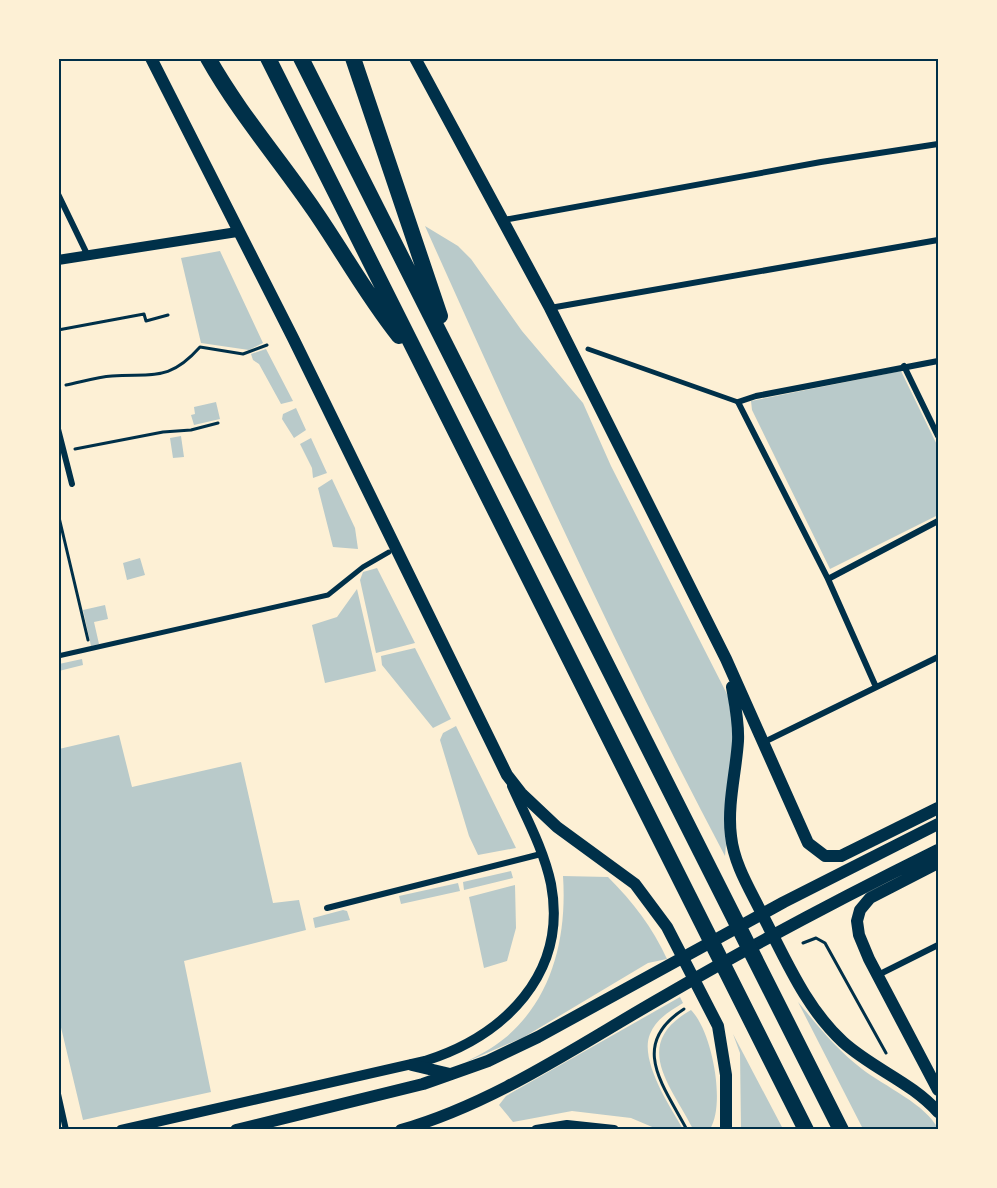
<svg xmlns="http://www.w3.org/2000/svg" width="997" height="1188" font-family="'Roboto Serif',serif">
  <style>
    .green { fill: #b9caca }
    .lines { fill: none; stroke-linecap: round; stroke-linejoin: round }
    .path { stroke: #003049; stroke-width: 3 }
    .pedestrian { stroke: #003049; stroke-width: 5 }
    .minor { stroke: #003049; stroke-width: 6 }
    .tertiary { stroke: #003049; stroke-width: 10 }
    .secondary { stroke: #003049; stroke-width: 12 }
    .motorway { stroke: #003049; stroke-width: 16 }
    .neatline { fill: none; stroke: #003049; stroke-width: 2 }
  </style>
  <rect width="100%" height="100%" fill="#fdf0d5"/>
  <!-- green -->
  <path class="green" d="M 425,226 L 458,246 L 471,259 L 522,331 L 583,403 L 611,466 L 728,696 L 735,741 L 725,856 C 616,650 520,438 425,226 Z
    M 220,251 L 263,343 L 249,350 L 201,343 L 181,258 Z
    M 266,349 L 293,401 L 281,404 L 259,364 L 253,360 L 251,354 Z
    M 901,371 L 938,447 L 938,515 L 830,569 L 752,410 L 751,401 Z
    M 216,402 L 220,419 L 194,425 L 191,415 L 195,414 L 194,407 Z
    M 296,408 L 306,430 L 294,438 L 282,419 L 283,414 Z
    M 181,436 L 184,457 L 173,458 L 170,438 Z
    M 311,438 L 327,473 L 313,478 L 312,468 L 300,444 Z
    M 332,479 L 355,528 L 358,549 L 333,547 L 318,488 Z
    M 140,558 L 145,575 L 127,580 L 123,563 Z
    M 377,568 L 415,643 L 376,653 L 360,580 L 363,572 Z
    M 357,589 L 376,671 L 325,683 L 312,625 L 337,617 Z
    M 105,605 L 108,619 L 94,622 L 99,644 L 91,646 L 83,610 Z
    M 415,648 L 451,719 L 433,728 L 382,665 L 381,656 Z
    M 82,659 L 83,665 L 59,671 L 59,664 Z
    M 456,726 L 516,848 L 478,855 L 469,836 L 440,740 L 443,733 Z
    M 119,735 L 132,787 L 241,762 L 273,903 L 299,900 L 306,930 L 184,961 L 211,1092 L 83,1120 L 59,1019 L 59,749 Z
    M 511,871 L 513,878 L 464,890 L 463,882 Z
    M 563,876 L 608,877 C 634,903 652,927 667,959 L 648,963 L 524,1037 L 466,1062 C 479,1055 493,1048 505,1038 C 553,998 567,936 563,876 Z
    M 458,883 L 460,891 L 401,904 L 399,896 Z
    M 515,885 L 516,928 L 507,961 L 484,968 L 469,897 Z
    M 343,910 L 347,911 L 350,920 L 315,928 L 313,918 Z
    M 680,997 L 683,1003 C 670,1011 656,1019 650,1034 C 639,1060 670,1107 683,1129 L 657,1129 L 631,1118 L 572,1111 L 513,1122 L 499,1105 L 506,1096 Z
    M 798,1002 C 818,1026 837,1050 862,1069 C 884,1086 927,1105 938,1129 L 863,1129 Z
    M 691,1010 C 712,1031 726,1104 710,1129 L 693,1129 C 670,1084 631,1044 691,1010 Z
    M 733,1034 L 783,1129 L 741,1129 L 740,1053 Z"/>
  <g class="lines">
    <!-- path -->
    <path class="path" d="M 58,330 L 144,314 L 146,321 L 168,315
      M 66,385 C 81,382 97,377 112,376 C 153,373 169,382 200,347 L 243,354 L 267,345
      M 75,449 L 163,432 L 191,430 L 218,423
      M 58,513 L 88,640
      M 803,943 L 816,938 L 825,943 L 886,1053
      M 684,1009 C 628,1045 664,1086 687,1130"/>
    <!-- pedestrian -->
    <path class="pedestrian" d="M 588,349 L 738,402
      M 58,656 L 328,595 L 363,567 L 389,552"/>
    <!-- minor -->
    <path class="minor" d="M 58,194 L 88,256
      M 504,220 L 821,162 L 938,144
      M 550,308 L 938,240
      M 904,366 L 938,436
      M 58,429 L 72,484
      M 828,579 L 938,521
      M 876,687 L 828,579 L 738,402 L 756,396 L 938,361
      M 762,743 L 938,657
      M 327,908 L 541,854
      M 878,975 L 938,945
      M 58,1094 L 66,1130"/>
    <!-- tertiary -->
    <path class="tertiary" d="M 58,260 L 237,232
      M 121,1130 L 425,1061 C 504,1036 568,974 551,884 C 544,850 526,817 512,786
      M 536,1130 L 567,1125 L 614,1130"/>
    <!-- secondary -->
    <path class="secondary" d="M 151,58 L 293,338 L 507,775 L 521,793 L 557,827 L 635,884 L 667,927 L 718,1026 L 726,1075 L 726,1130
      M 415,58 L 550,308 L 726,659 L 808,843 L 825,856 L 841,856 L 938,808
      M 732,687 C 735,704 739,723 738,741 C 736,772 727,805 731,836 C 734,865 751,891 763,916 C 786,960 806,1008 843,1042 C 873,1069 911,1082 938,1112
      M 938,863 L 870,898 L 860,910 L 857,921 L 859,935 L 869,959 L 938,1090
      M 412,1065 L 450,1074
      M 236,1130 L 423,1084 L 488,1061 L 538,1037 L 784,902 L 938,824
      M 401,1130 C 495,1103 577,1046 661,998 C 752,945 845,896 938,850"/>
    <!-- motorway -->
    <path class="motorway" d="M 208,58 C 239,113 279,159 314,210 C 343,252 367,296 399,336
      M 268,58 L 806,1130
      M 301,58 L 841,1130
      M 353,58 L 440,316"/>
  </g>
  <!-- border -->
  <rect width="997" height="1188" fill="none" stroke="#fdf0d5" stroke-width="120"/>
  <rect x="60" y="60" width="877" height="1068" class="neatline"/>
</svg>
